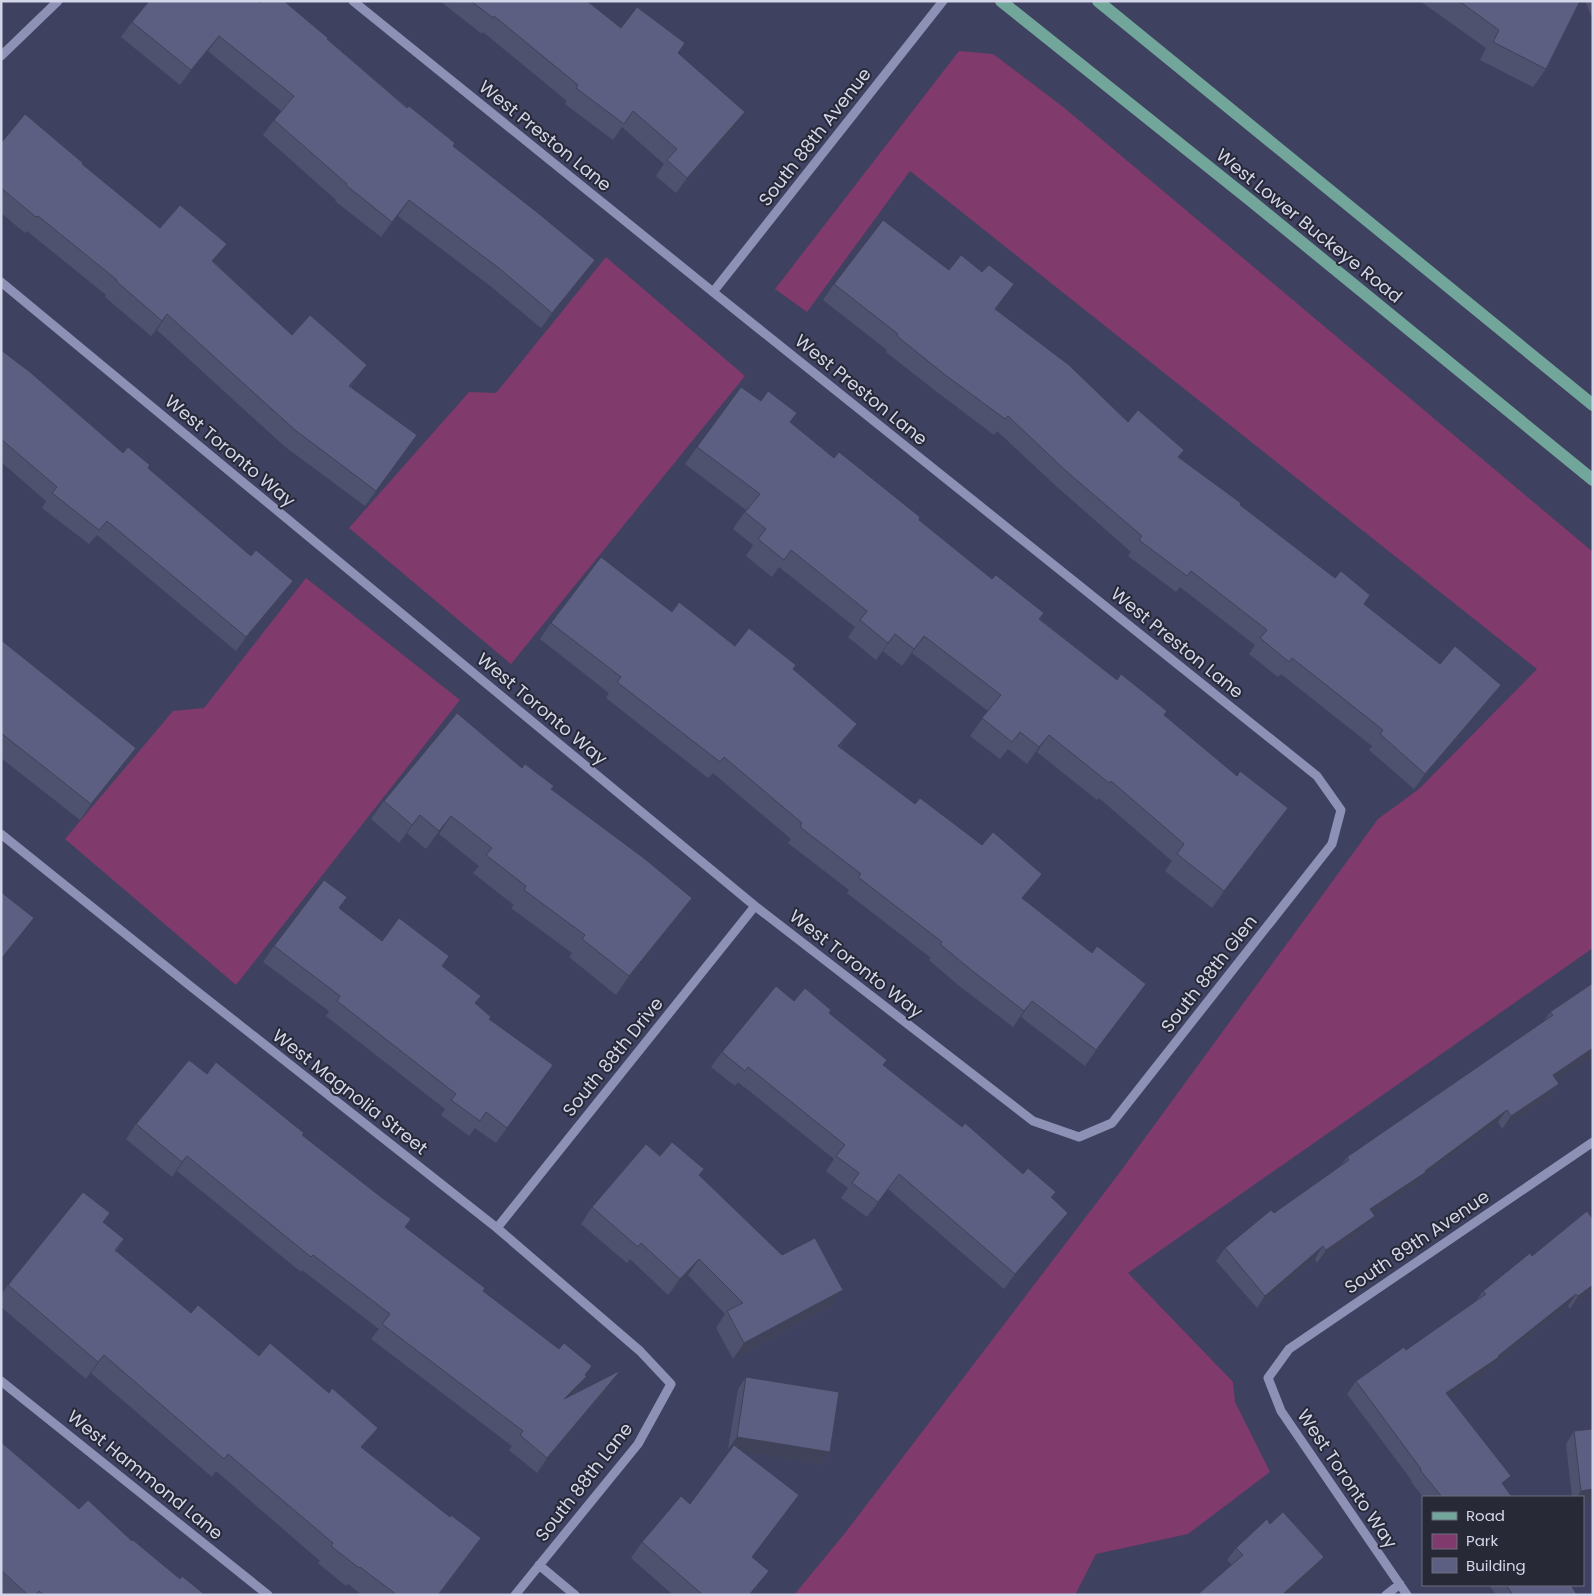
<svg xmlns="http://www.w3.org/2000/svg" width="1594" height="1596" font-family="Poppins,sans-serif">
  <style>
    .green { fill: #803a6b }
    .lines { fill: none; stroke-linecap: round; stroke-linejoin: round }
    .minor { stroke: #8d91b5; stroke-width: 9 }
    .major { stroke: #73a69b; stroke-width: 12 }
    .wall { fill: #4f526f }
    .shaded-wall { fill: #40425a }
    .building { fill: #5c5f81; stroke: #40425a }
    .labels { text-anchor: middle; stroke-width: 4; stroke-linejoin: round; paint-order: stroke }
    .street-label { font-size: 18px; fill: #d3d5e9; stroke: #272937 }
  </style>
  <rect width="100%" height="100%" fill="#3e4160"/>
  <!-- green -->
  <path class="green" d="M 959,51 L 993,54 L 1062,106 L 1593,552 L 1593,948 L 1128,1273 L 1233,1382 L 1235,1402 L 1270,1472 L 1188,1534 L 1096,1554 L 1075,1595 L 794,1595 L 845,1533 L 1120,1172 L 1378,819 L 1419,789 L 1537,669 L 910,171 L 807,312 L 775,289 Z
    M 606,257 L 745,376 L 511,664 L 349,528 L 469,392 L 496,393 Z
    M 306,578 L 460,700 L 236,985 L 65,839 L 173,711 L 204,708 Z"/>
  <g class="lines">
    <!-- minor -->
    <path class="minor" d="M 1,56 L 58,1
      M 1,282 L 755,906 L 1033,1121 L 1079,1137 L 1112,1123 L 1332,844 L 1341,810 L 1317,776 L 713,292 L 353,1
      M 713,292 L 943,1
      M 1,834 L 189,985 L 497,1228 L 640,1351 L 671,1384 L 638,1444 L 515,1595
      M 497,1228 L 755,906
      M 1,1381 L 268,1595
      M 539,1565 L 575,1595
      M 1386,1595 L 1400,1584
      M 1407,1595 L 1281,1411 L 1268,1378 L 1289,1349 L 1593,1142"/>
    <!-- major -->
    <path class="major" d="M 1001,1 L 1250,200 L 1593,480
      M 1098,1 L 1593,405"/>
  </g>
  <!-- wall -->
  <path class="wall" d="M 440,1 L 587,1 L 621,28 L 685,43 L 678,53 L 734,128 L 676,193 L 656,176 L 664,164 L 622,127 L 613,140 L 565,104 L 567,101 L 483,32 L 482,34 Z
    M 1420,1 L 1580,1 L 1546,69 L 1533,87 L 1480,60 L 1486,48 Z
    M 1585,1 L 1593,1 L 1593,20 Z
    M 260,3 L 327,39 L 453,146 L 584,275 L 541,328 L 489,285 L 398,216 L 381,237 L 335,201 L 336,200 L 263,135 L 274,120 L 281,111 L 208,51 L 180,85 L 121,37 L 132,22 Z
    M 1,143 L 82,164 L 160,228 L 214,262 L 292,335 L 356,380 L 351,387 L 417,435 L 365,506 L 284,446 L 157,330 L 151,336 L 105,297 L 106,295 L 27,231 L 25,233 L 1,213 Z
    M 949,270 L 1003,300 L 996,309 L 1128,422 L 1184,450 L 1179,457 L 1335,578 L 1370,595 L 1364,604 L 1440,664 L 1501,685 L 1490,701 L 1414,789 L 1369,750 L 1372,746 L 1281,674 L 1278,677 L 1249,654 L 1255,645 L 1180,587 L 1176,592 L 1128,556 L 1131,552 L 1056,486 L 997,431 L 994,435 L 933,389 L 886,352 L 887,350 L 823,300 L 834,284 Z
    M 1,350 L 123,453 L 148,468 L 283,595 L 236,651 L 97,535 L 89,544 L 42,508 L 46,501 L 1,462 Z
    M 761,401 L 790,423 L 834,458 L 919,520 L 992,579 L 1044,613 L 1040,619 L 1117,680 L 1164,715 L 1237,776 L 1288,808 L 1276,825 L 1212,908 L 1165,871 L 1172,861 L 1099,798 L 1097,800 L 1037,752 L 1027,764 L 1008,749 L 1000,759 L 970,736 L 988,711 L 912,653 L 902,666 L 883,651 L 876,660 L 848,637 L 855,627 L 779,567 L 772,577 L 746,556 L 753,545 L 733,529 L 746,510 L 685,464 L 697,447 Z
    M 672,612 L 735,646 L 793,670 L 857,724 L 840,747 L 915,804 L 982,845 L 1042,874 L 1031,890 L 1023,899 L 1092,953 L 1146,984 L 1085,1066 L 1021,1017 L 1013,1027 L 958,985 L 929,960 L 931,958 L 847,893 L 849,890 L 788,843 L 791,839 L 713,773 L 708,778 L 606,698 L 609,693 L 540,639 L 551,623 Z
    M 1,640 L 136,748 L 125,764 L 80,820 L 1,758 Z
    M 522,768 L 692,898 L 679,916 L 616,995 L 569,957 L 572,953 L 511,908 L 514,905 L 473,873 L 479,866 L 439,834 L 426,849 L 407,833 L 399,843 L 371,819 L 384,801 Z
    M 347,897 L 339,908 L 382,941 L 449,956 L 443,966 L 489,1019 L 553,1065 L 496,1143 L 475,1128 L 469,1136 L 441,1115 L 445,1109 L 326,1016 L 329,1011 L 263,962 L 274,946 Z
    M 1593,983 L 1593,1055 L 1556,1080 L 1559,1084 L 1550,1096 L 1502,1129 L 1498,1122 L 1419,1180 L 1417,1184 L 1373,1214 L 1375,1216 L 1366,1228 L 1317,1263 L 1315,1259 L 1257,1308 L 1216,1261 L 1225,1248 L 1340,1167 L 1347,1157 L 1543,1022 L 1550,1012 Z
    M 829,1013 L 883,1065 L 1023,1174 L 1056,1192 L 1052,1198 L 1058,1228 L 1004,1289 L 888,1189 L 867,1217 L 841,1198 L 848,1188 L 826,1171 L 834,1159 L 738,1082 L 735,1086 L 711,1067 L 722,1052 Z
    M 207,1074 L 302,1135 L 381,1197 L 411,1219 L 405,1228 L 587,1376 L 576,1391 L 572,1395 L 610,1385 L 537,1473 L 509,1450 L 512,1446 L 371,1339 L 379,1329 L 302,1270 L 301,1272 L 177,1171 L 172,1177 L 126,1139 L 136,1124 Z
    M 660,1156 L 704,1169 L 699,1176 L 832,1306 L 733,1359 L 716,1328 L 725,1314 L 688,1275 L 668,1295 L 630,1259 L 627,1263 L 581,1224 L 592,1207 Z
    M 110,1213 L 103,1223 L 124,1239 L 116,1251 L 191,1313 L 259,1356 L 329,1393 L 378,1428 L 363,1449 L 469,1555 L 439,1595 L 362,1595 L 348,1584 L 346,1586 L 318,1563 L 320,1561 L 216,1471 L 212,1477 L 91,1373 L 86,1379 L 1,1307 L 1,1295 L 8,1285 Z
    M 1532,1256 L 1593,1290 L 1570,1309 L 1568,1306 L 1493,1366 L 1490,1370 L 1450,1397 L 1504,1486 L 1512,1497 L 1423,1497 L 1411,1482 L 1412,1481 L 1347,1394 L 1356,1381 L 1406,1350 L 1475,1302 L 1483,1291 Z
    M 746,1377 L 830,1452 L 821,1465 L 742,1451 L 788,1511 L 752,1557 L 758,1587 L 751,1595 L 673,1595 L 631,1558 L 642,1542 L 690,1504 L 731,1450 L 728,1449 L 738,1389 Z
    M 1593,1429 L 1593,1501 L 1583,1502 L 1583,1497 L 1572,1497 L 1566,1444 L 1574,1431 Z
    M 1,1442 L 79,1509 L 132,1541 L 180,1579 L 205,1595 L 1,1595 Z
    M 1236,1548 L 1315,1569 L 1232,1565 L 1227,1560 Z
    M 1489,1585 L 1571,1585 L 1577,1595 L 1496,1595 Z"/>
  <!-- shaded-wall -->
  <path class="shaded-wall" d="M 219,36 L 208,51 L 180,85 L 191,70 Z
    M 745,112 L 734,128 L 676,193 L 687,178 Z
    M 409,200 L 398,216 L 381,237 L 392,222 Z
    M 227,244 L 216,260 L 201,277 L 212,261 Z
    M 595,260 L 584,275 L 541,328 L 552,313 Z
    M 1014,284 L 1003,300 L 984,324 L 995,309 Z
    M 167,314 L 157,330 L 151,336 L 162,321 Z
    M 367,365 L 356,380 L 338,401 L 349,386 Z
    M 293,581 L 283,595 L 236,651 L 246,637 Z
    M 895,634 L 883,651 L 876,660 L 888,643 Z
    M 924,636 L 912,653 L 902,666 L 914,649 Z
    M 1501,685 L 1490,701 L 1414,789 L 1425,774 Z
    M 857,724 L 845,740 L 827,762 L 838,746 Z
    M 1049,735 L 1037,752 L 1027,764 L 1039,747 Z
    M 136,748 L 125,764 L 80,820 L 91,804 Z
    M 1288,808 L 1276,825 L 1212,908 L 1224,891 Z
    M 420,815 L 407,833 L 399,843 L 412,825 Z
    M 451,816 L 439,834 L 426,849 L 439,831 Z
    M 1042,874 L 1031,890 L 1011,914 L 1022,898 Z
    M 692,898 L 679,916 L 616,995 L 629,976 Z
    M 34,918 L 24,932 L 1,961 L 1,959 Z
    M 1146,984 L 1135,1000 L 1085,1066 L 1096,1050 Z
    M 1032,1001 L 1021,1017 L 1013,1027 L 1024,1011 Z
    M 1593,1048 L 1593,1055 L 1545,1088 L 1553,1075 Z
    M 553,1065 L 542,1081 L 496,1143 L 507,1128 Z
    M 1559,1084 L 1550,1096 L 1502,1129 L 1511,1116 Z
    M 1507,1110 L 1498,1122 L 1419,1180 L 1417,1184 L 1362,1222 L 1370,1209 L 1425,1171 Z
    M 187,1156 L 177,1171 L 172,1177 L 182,1162 Z
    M 1068,1213 L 1058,1228 L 1004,1289 L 1015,1274 Z
    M 1375,1216 L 1366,1228 L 1317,1263 L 1326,1250 Z
    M 1323,1246 L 1315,1259 L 1257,1308 L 1265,1296 Z
    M 699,1259 L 688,1275 L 668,1295 L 680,1279 Z
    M 1593,1285 L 1593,1290 L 1570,1309 L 1578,1296 Z
    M 843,1290 L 832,1306 L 733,1359 L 744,1343 Z
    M 1576,1294 L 1568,1306 L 1493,1366 L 1490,1370 L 1438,1406 L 1446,1393 L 1498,1356 Z
    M 104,1355 L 91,1373 L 86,1379 L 98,1362 Z
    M 592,1366 L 581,1381 L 587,1376 L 576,1391 L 554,1414 L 564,1399 Z
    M 621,1370 L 610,1385 L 537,1473 L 547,1458 Z
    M 378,1428 L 366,1445 L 349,1465 L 361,1447 Z
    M 737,1437 L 830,1452 L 821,1465 L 728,1449 Z
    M 1511,1476 L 1502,1488 L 1502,1483 Z
    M 1593,1489 L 1593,1501 L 1583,1502 L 1583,1497 L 1577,1497 L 1581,1491 Z
    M 799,1495 L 788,1511 L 741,1573 L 752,1557 Z
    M 481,1538 L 469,1555 L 439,1595 L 438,1595 Z
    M 1324,1557 L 1315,1569 L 1287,1595 L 1282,1595 Z
    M 769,1571 L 758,1587 L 751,1595 L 749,1595 Z"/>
  <!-- building -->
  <path class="building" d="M 149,1 L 258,1 L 260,3 L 261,1 L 284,1 L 328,38 L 327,39 L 407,108 L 409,106 L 455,143 L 453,146 L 538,213 L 595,260 L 552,313 L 500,269 L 409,200 L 392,222 L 346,185 L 347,184 L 274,120 L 294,96 L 219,36 L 191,70 L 132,22 Z
    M 471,1 L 587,1 L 621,28 L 637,7 L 685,43 L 678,53 L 745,112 L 687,178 L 667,160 L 677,149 L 633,111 L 624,124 L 576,88 L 578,85 L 494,16 L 493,18 Z
    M 1459,1 L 1580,1 L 1546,69 L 1493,42 L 1499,30 Z
    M 25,114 L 83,163 L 82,164 L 160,228 L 180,205 L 227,244 L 212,261 L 292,335 L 310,315 L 367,365 L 349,386 L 417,435 L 376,491 L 295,430 L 167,314 L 162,321 L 116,281 L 117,280 L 38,216 L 36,217 L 1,188 L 1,143 Z
    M 883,220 L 949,270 L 961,255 L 982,272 L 989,265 L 1014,284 L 995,309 L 1069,365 L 1128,422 L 1138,410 L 1184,450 L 1178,457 L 1241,503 L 1240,505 L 1335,578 L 1341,571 L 1370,595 L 1364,604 L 1440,664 L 1455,646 L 1501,685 L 1425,774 L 1380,734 L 1383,730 L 1292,658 L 1289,662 L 1260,638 L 1267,630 L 1191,571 L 1187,576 L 1139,540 L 1142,536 L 1066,471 L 1008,416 L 1005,419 L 944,374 L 897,336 L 898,334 L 834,284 Z
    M 1,350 L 30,372 L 123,453 L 128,447 L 150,465 L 148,468 L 251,556 L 256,550 L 293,581 L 246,637 L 107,521 L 99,530 L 52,493 L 57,487 L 1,439 Z
    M 741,387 L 761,401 L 768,391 L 797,413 L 790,422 L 834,458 L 839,452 L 920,517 L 919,520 L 992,579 L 996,575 L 1044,613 L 1039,619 L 1117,680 L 1121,674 L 1167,711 L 1164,715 L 1237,776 L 1240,771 L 1288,808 L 1224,891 L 1177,854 L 1184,844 L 1111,781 L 1109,783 L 1049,735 L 1039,747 L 1020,732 L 1012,742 L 982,718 L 1001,695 L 924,636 L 914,649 L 895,634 L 888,643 L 860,620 L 867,611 L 791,550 L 784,560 L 758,539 L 766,529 L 745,512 L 760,494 L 697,447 Z
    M 601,557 L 672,612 L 679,602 L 735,646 L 749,628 L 796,665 L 793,669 L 857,724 L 838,746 L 915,804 L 920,798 L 982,845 L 993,832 L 1042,874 L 1022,898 L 1092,953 L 1097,946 L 1146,984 L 1096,1050 L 1032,1001 L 1024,1011 L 970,969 L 940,944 L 942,942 L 858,877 L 861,874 L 800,827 L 802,823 L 724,757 L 720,762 L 617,682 L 621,677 L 551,623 Z
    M 1,640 L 136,748 L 91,804 L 1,733 Z
    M 457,713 L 522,768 L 525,764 L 554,786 L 551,789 L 645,859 L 692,898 L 629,976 L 582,939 L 585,935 L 524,890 L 526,886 L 486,855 L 492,848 L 451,816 L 439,831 L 420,815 L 412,825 L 384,801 Z
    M 324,880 L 347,897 L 339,908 L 382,941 L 399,918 L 449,956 L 442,966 L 481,996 L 475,1003 L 491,1017 L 489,1019 L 553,1065 L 507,1128 L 486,1112 L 480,1121 L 451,1100 L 456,1094 L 337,1001 L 340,996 L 274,946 Z
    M 1,892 L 34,918 L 1,959 Z
    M 1593,983 L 1593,1048 L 1553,1075 L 1559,1084 L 1511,1116 L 1507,1110 L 1425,1171 L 1426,1172 L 1370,1209 L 1375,1216 L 1326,1250 L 1323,1246 L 1265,1296 L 1225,1248 L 1271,1210 L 1274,1213 L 1349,1160 L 1347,1157 L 1553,1015 L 1550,1012 Z
    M 776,986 L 794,1001 L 805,988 L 831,1010 L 829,1013 L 887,1060 L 883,1065 L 962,1127 L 965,1123 L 1023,1174 L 1028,1168 L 1056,1192 L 1051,1197 L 1068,1213 L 1015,1274 L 899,1174 L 878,1202 L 852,1183 L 859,1173 L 836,1156 L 845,1145 L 748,1067 L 745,1071 L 722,1052 Z
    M 189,1060 L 207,1074 L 216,1062 L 304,1133 L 302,1135 L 381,1197 L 411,1219 L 405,1227 L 485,1288 L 483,1291 L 559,1349 L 564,1343 L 592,1366 L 585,1375 L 587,1376 L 564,1399 L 621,1370 L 547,1458 L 520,1435 L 523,1431 L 382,1324 L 390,1314 L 313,1255 L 311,1257 L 187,1156 L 182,1162 L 136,1124 Z
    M 672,1142 L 704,1169 L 699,1175 L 782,1255 L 815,1238 L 843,1290 L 744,1343 L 727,1311 L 743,1303 L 699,1259 L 680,1279 L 641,1243 L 638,1247 L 592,1207 L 646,1144 L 660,1156 Z
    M 83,1192 L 110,1213 L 103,1222 L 124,1239 L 115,1250 L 191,1313 L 198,1305 L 259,1356 L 270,1343 L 329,1393 L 332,1388 L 378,1428 L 361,1447 L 450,1517 L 451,1515 L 481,1538 L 438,1595 L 397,1595 L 360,1567 L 359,1568 L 331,1546 L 333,1543 L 228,1454 L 224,1459 L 104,1355 L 98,1362 L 8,1285 Z
    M 1587,1211 L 1592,1218 L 1593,1218 L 1593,1285 L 1578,1296 L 1576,1294 L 1498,1356 L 1499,1357 L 1446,1393 L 1511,1476 L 1502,1483 L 1512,1497 L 1442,1497 L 1420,1470 L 1421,1469 L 1356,1381 L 1404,1347 L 1406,1350 L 1486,1294 L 1483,1291 L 1530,1253 L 1532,1256 Z
    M 746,1377 L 839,1392 L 830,1452 L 737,1437 Z
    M 1593,1429 L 1593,1489 L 1581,1491 L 1574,1431 Z
    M 1,1442 L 79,1509 L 88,1500 L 132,1541 L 133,1540 L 180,1579 L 182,1576 L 205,1595 L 44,1595 L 39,1591 L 36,1595 L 28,1595 L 1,1570 Z
    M 734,1445 L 799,1495 L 752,1557 L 769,1571 L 749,1595 L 703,1595 L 642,1542 L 681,1496 L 690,1504 Z
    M 1283,1512 L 1324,1557 L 1282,1595 L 1197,1595 L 1243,1555 L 1236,1548 L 1267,1519 L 1270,1524 Z
    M 1506,1585 L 1571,1585 L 1577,1595 L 1513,1595 Z"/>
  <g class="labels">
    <!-- street labels -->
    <g class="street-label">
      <text transform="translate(545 136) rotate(39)" y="6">West Preston Lane</text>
      <text transform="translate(815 137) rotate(-52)" y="6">South 88th Avenue</text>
      <text transform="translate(1309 226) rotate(39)" y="6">West Lower Buckeye Road</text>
      <text transform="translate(861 390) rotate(39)" y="6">West Preston Lane</text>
      <text transform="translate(230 451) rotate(40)" y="6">West Toronto Way</text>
      <text transform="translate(1177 643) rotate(39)" y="6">West Preston Lane</text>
      <text transform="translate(542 709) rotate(40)" y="6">West Toronto Way</text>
      <text transform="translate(856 964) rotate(38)" y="6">West Toronto Way</text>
      <text transform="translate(1209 974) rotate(-52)" y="6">South 88th Glen</text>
      <text transform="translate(613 1057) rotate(-51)" y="6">South 88th Drive</text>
      <text transform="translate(350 1092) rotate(38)" y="6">West Magnolia Street</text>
      <text transform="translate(1417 1242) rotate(-34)" y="6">South 89th Avenue</text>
      <text transform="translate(145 1475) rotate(39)" y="6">West Hammond Lane</text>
      <text transform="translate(1347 1479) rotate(56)" y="6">West Toronto Way</text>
      <text transform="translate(584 1482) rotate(-52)" y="6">South 88th Lane</text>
    </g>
  </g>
  <!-- border -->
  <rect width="1594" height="1596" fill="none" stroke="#d3d5e9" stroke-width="5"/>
  <!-- legend -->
  <rect x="1422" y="1496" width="162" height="90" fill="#272937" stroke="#6c6e7e"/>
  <rect x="1432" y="1512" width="25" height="8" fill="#73a69b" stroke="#6c6e7e"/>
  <text x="1466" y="1521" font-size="15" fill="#d3d5e9">Road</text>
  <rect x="1432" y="1534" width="25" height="15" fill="#803a6b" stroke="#6c6e7e"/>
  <text x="1466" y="1546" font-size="15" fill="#d3d5e9">Park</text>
  <rect x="1432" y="1558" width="25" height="15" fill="#5c5f81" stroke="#6c6e7e"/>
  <text x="1466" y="1571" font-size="15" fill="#d3d5e9">Building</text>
</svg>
